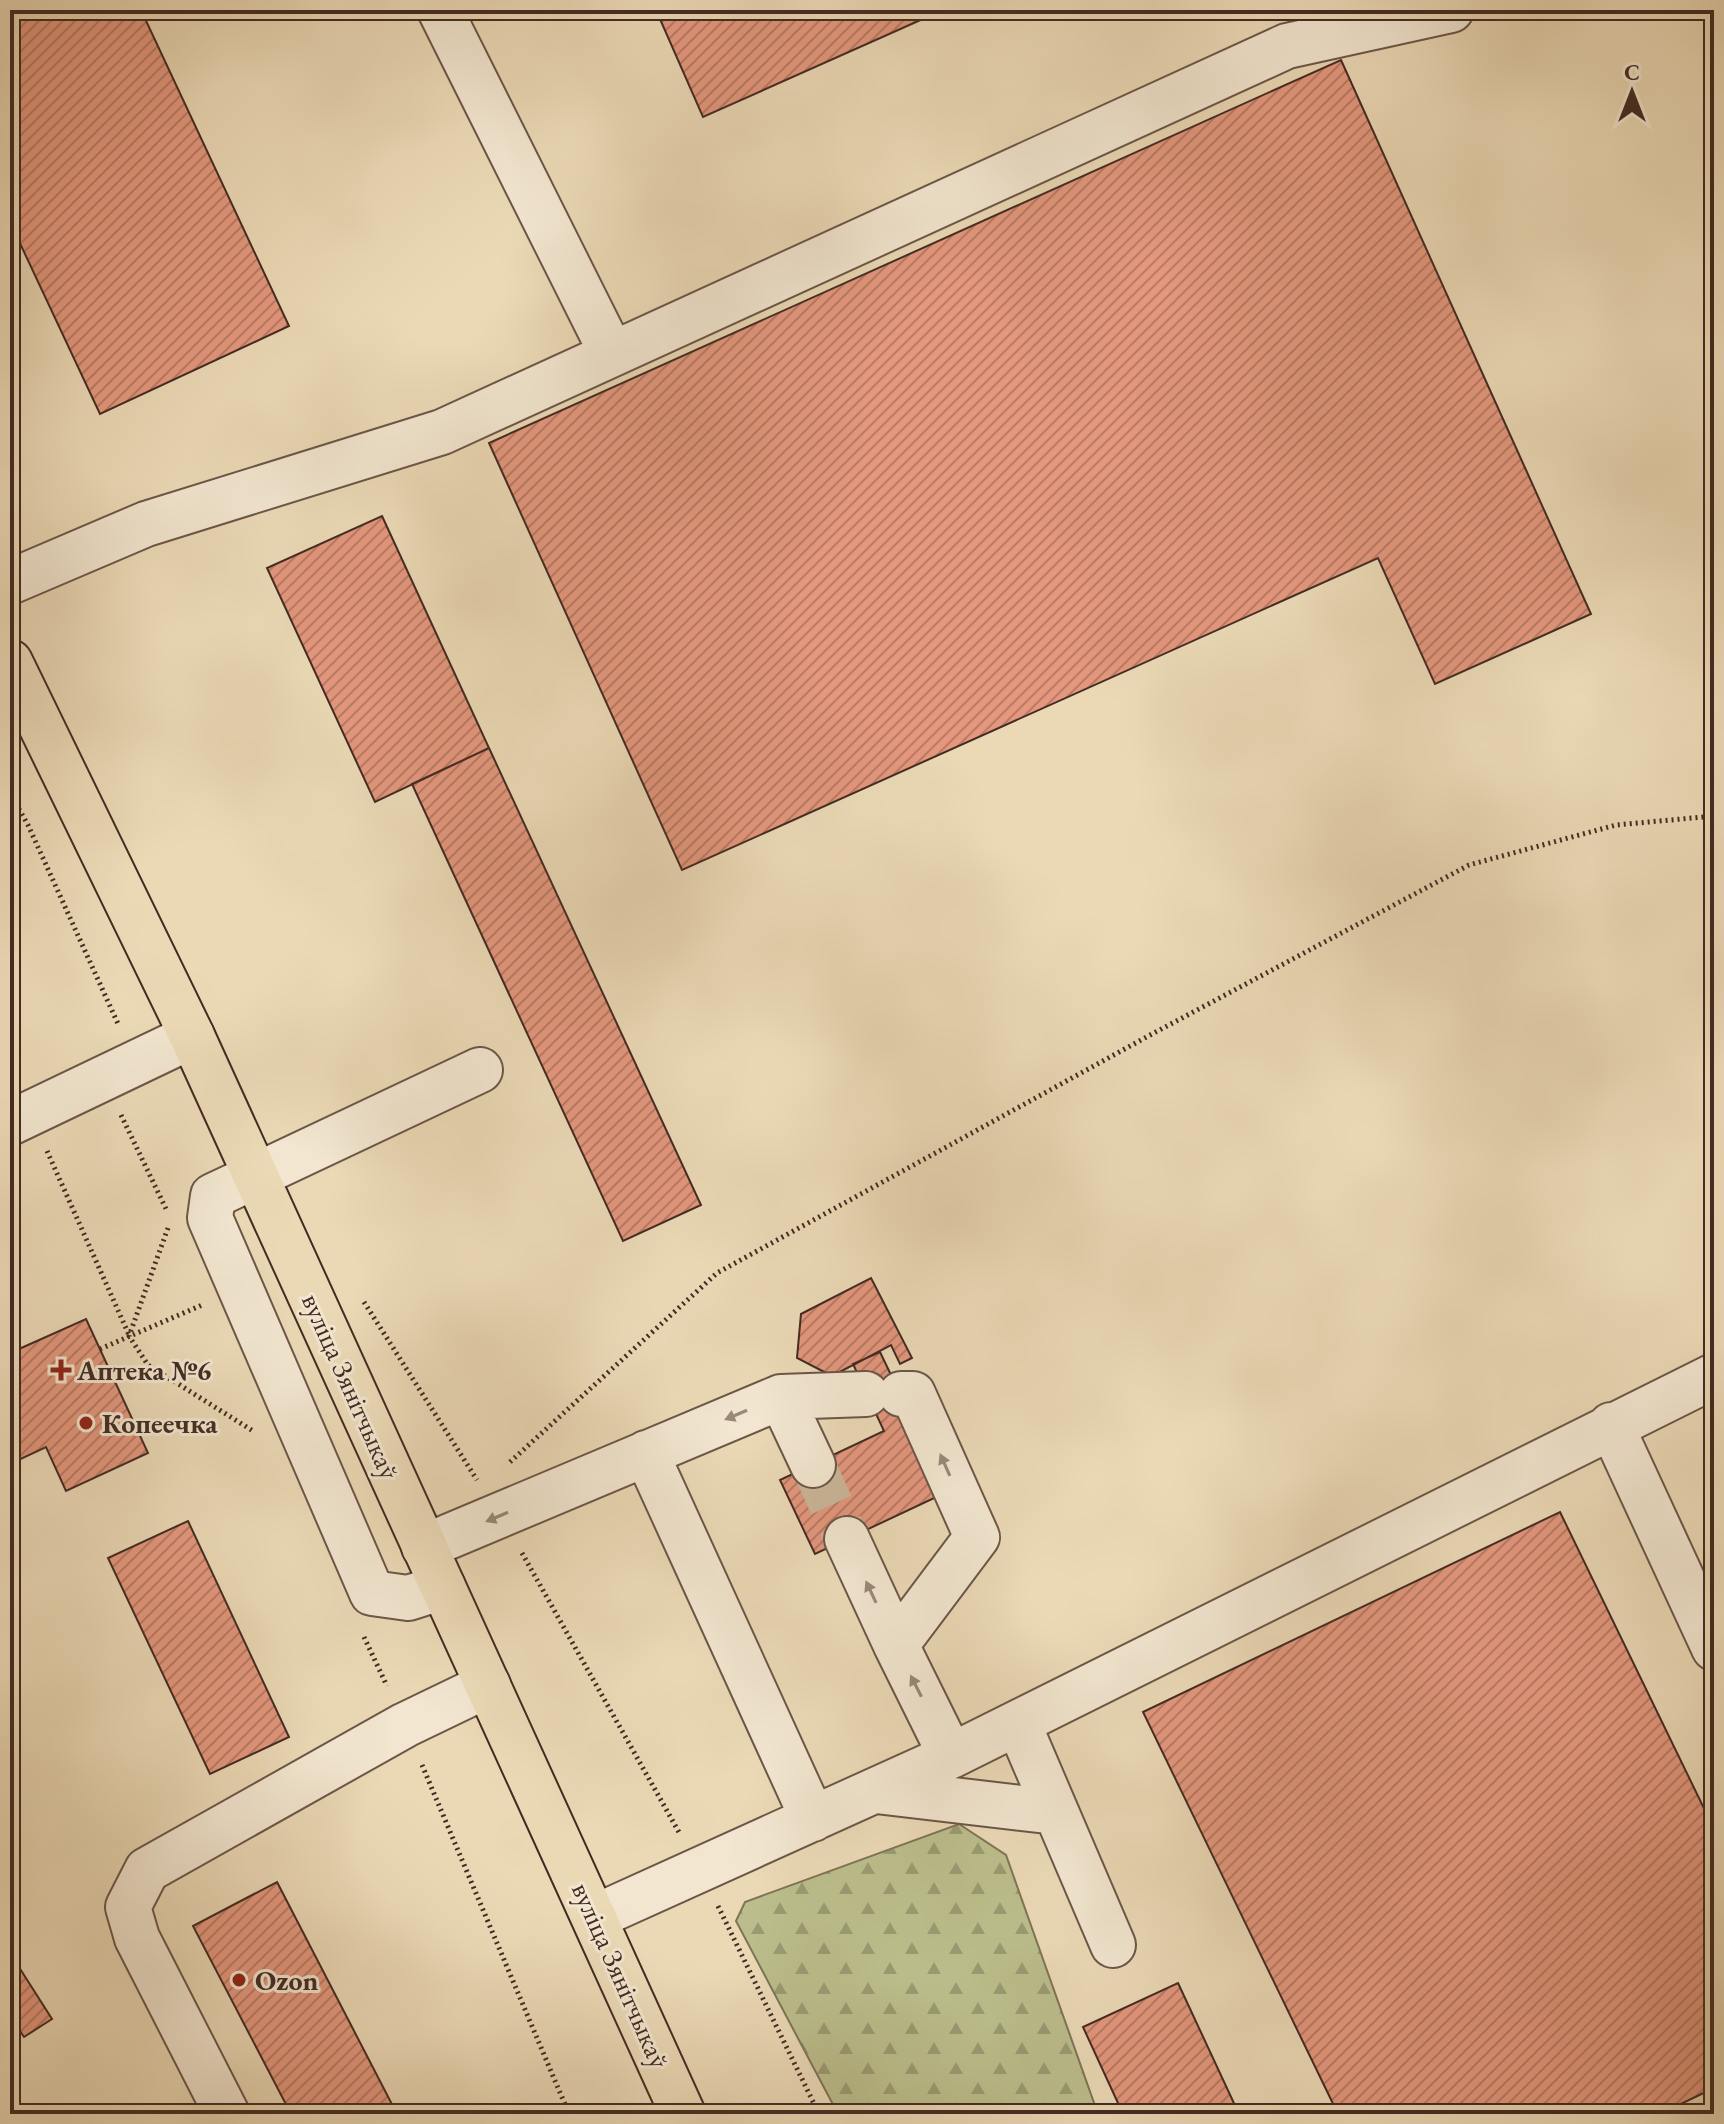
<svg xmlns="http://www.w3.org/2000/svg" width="1724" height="2124" font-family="'EB Garamond',serif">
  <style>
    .forest { fill: url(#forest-firs); stroke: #7f7458; stroke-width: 2 }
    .building { fill: url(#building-hatch); stroke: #432b23; stroke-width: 2 }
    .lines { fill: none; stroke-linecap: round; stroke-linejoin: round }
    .minor-tunnel { stroke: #c9b699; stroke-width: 44; stroke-dasharray: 44 22; stroke-linecap: butt }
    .minor-casing { stroke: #6d5648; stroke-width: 48 }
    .major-casing { stroke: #432b23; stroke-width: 48 }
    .path { stroke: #432b23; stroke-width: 5; stroke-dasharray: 2 4; stroke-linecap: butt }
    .minor { stroke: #f2e6d0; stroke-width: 44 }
    .major { stroke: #ebd9b6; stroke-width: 44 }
    .oneway { fill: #9a887a }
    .poi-dot { fill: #8f2418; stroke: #f2e6d0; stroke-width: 3 }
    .labels { text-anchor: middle; stroke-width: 6; stroke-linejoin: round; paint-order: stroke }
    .poi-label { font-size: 28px; font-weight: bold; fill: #432b23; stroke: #f2e6d0; text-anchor: start }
    .street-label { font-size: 28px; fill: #432b23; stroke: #f2e6d0 }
  </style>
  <defs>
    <pattern id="forest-firs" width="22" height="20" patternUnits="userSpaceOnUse" patternTransform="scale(2)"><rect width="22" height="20" fill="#bbbe8c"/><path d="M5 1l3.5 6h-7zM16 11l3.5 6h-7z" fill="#9a9b72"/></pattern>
    <pattern id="building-hatch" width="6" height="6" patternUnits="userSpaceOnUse" patternTransform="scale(2)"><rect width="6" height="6" fill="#e4977d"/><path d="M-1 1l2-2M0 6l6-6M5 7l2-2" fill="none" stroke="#ba7b66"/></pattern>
  </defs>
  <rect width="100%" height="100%" fill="#ebd9b6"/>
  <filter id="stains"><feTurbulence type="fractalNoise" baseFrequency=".0025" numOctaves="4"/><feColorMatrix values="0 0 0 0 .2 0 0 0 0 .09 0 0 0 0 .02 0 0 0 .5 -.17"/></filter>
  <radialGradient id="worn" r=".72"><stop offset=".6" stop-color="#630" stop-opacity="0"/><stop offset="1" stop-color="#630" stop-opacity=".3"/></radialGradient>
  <!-- forest -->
  <path class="forest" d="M 959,1824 L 1006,1855 L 1098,2114 L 838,2114 L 736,1921 L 745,1902 Z"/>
  <!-- building -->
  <path class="building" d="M 10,10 L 141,10 L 289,326 L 100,414 L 10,222 Z
    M 656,10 L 943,10 L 703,117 Z
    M 1341,60 L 1591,614 L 1435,684 L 1378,558 L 682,870 L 489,443 Z
    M 382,516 L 489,748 L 375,802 L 267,568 Z
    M 489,748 L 701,1205 L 623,1241 L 412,784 Z
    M 871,1278 L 912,1358 L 900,1364 L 891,1345 L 832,1376 L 797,1358 L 801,1314 Z
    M 86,1319 L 148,1453 L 66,1491 L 46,1447 L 10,1464 L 10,1394 L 19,1390 L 10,1369 L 10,1353 Z
    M 880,1352 L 947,1492 L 815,1554 L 780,1480 L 884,1431 L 853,1364 Z
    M 1560,1512 L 1714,1829 L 1714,2088 L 1660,2114 L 1338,2114 L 1143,1712 Z
    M 188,1521 L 289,1737 L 210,1774 L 108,1558 Z
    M 277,1882 L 397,2114 L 291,2114 L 193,1926 Z
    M 17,1964 L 52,2019 L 24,2037 L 10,2016 L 10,1969 Z
    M 1178,1983 L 1239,2114 L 1123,2114 L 1083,2027 Z"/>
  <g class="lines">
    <!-- minor-tunnel -->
    <path class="minor-tunnel" d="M 813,1465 L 847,1539"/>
    <defs>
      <path id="minor" d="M 440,10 L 612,354
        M 10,582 L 146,524 L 442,432 L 1287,46 L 1451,10
        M 10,1123 L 192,1036
        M 901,1394 L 913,1394 L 977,1537 L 896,1645 L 951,1756
        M 781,1397 L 813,1465
        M 1611,1425 L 1714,1648
        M 646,1453 L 813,1819
        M 847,1539 L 896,1645
        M 424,1547 L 781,1397 L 866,1394
        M 443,1587 L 408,1598 L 372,1593 L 210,1218 L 213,1196 L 480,1070
        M 1018,1723 L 1113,1945
        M 876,1791 L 1056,1812
        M 595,1917 L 951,1756 L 1714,1376
        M 227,2114 L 137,1938 L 128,1907 L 147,1870 L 405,1725 L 488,1685"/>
      <path id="major" d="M 10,662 L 192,1036 L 683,2114"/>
    </defs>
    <!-- minor casing -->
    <use href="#minor" class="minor-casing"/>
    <!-- major casing -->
    <use href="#major" class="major-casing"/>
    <!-- path -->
    <path class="path" d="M 10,793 L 28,825 L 119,1026
      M 121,1115 L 167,1211
      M 47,1151 L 129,1335
      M 168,1228 L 129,1336 L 148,1365 L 253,1431
      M 364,1302 L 477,1480
      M 100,1349 L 202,1305
      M 510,1462 L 717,1273 L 1152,1034 L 1469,865 L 1616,825 L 1714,816
      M 522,1553 L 680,1834
      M 364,1637 L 387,1686
      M 422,1765 L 569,2114
      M 718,1906 L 819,2114"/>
    <!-- minor -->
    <use href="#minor" class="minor"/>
    <!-- major -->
    <use href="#major" class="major"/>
  </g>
  <!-- one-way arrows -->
  <defs><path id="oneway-solid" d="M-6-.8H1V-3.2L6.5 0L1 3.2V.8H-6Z" transform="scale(2)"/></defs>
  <g class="oneway">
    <use href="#oneway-solid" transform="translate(736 1415) rotate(157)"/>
    <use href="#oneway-solid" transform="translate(945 1465) rotate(-114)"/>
    <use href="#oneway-solid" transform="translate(497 1517) rotate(157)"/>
    <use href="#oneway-solid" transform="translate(871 1592) rotate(-115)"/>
    <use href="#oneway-solid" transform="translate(916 1686) rotate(-117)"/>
  </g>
  <!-- markers -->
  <g class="poi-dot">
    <path d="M57 1358h8v8h8v8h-8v8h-8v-8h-8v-8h8z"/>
    <circle cx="86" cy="1423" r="8"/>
    <circle cx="239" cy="1980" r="8"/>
  </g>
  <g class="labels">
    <!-- poi labels -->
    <g class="poi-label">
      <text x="77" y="1380">Аптека №6</text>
      <text x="102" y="1433">Копеечка</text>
      <text x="255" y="1990">Ozon</text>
    </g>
    <!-- street labels -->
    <g class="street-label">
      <text transform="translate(351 1386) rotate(66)" y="10">вуліца Зянітчыкаў</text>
      <text transform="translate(621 1975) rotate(66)" y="10">вуліца Зянітчыкаў</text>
    </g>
  </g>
  <!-- margin -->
  <rect width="1724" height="2124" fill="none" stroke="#ebd9b6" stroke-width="40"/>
  <rect x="12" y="12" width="1700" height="2100" fill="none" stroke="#432b23" stroke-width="4"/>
  <rect x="20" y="20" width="1684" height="2084" fill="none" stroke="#432b23" stroke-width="2"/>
  <!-- north arrow -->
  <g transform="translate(1632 92)" stroke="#f2e6d0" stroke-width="6" paint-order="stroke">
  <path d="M0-6L14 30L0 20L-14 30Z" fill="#432b23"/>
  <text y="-12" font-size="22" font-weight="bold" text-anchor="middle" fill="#432b23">С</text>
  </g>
  <rect width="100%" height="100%" filter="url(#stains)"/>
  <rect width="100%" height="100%" fill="url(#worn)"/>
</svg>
